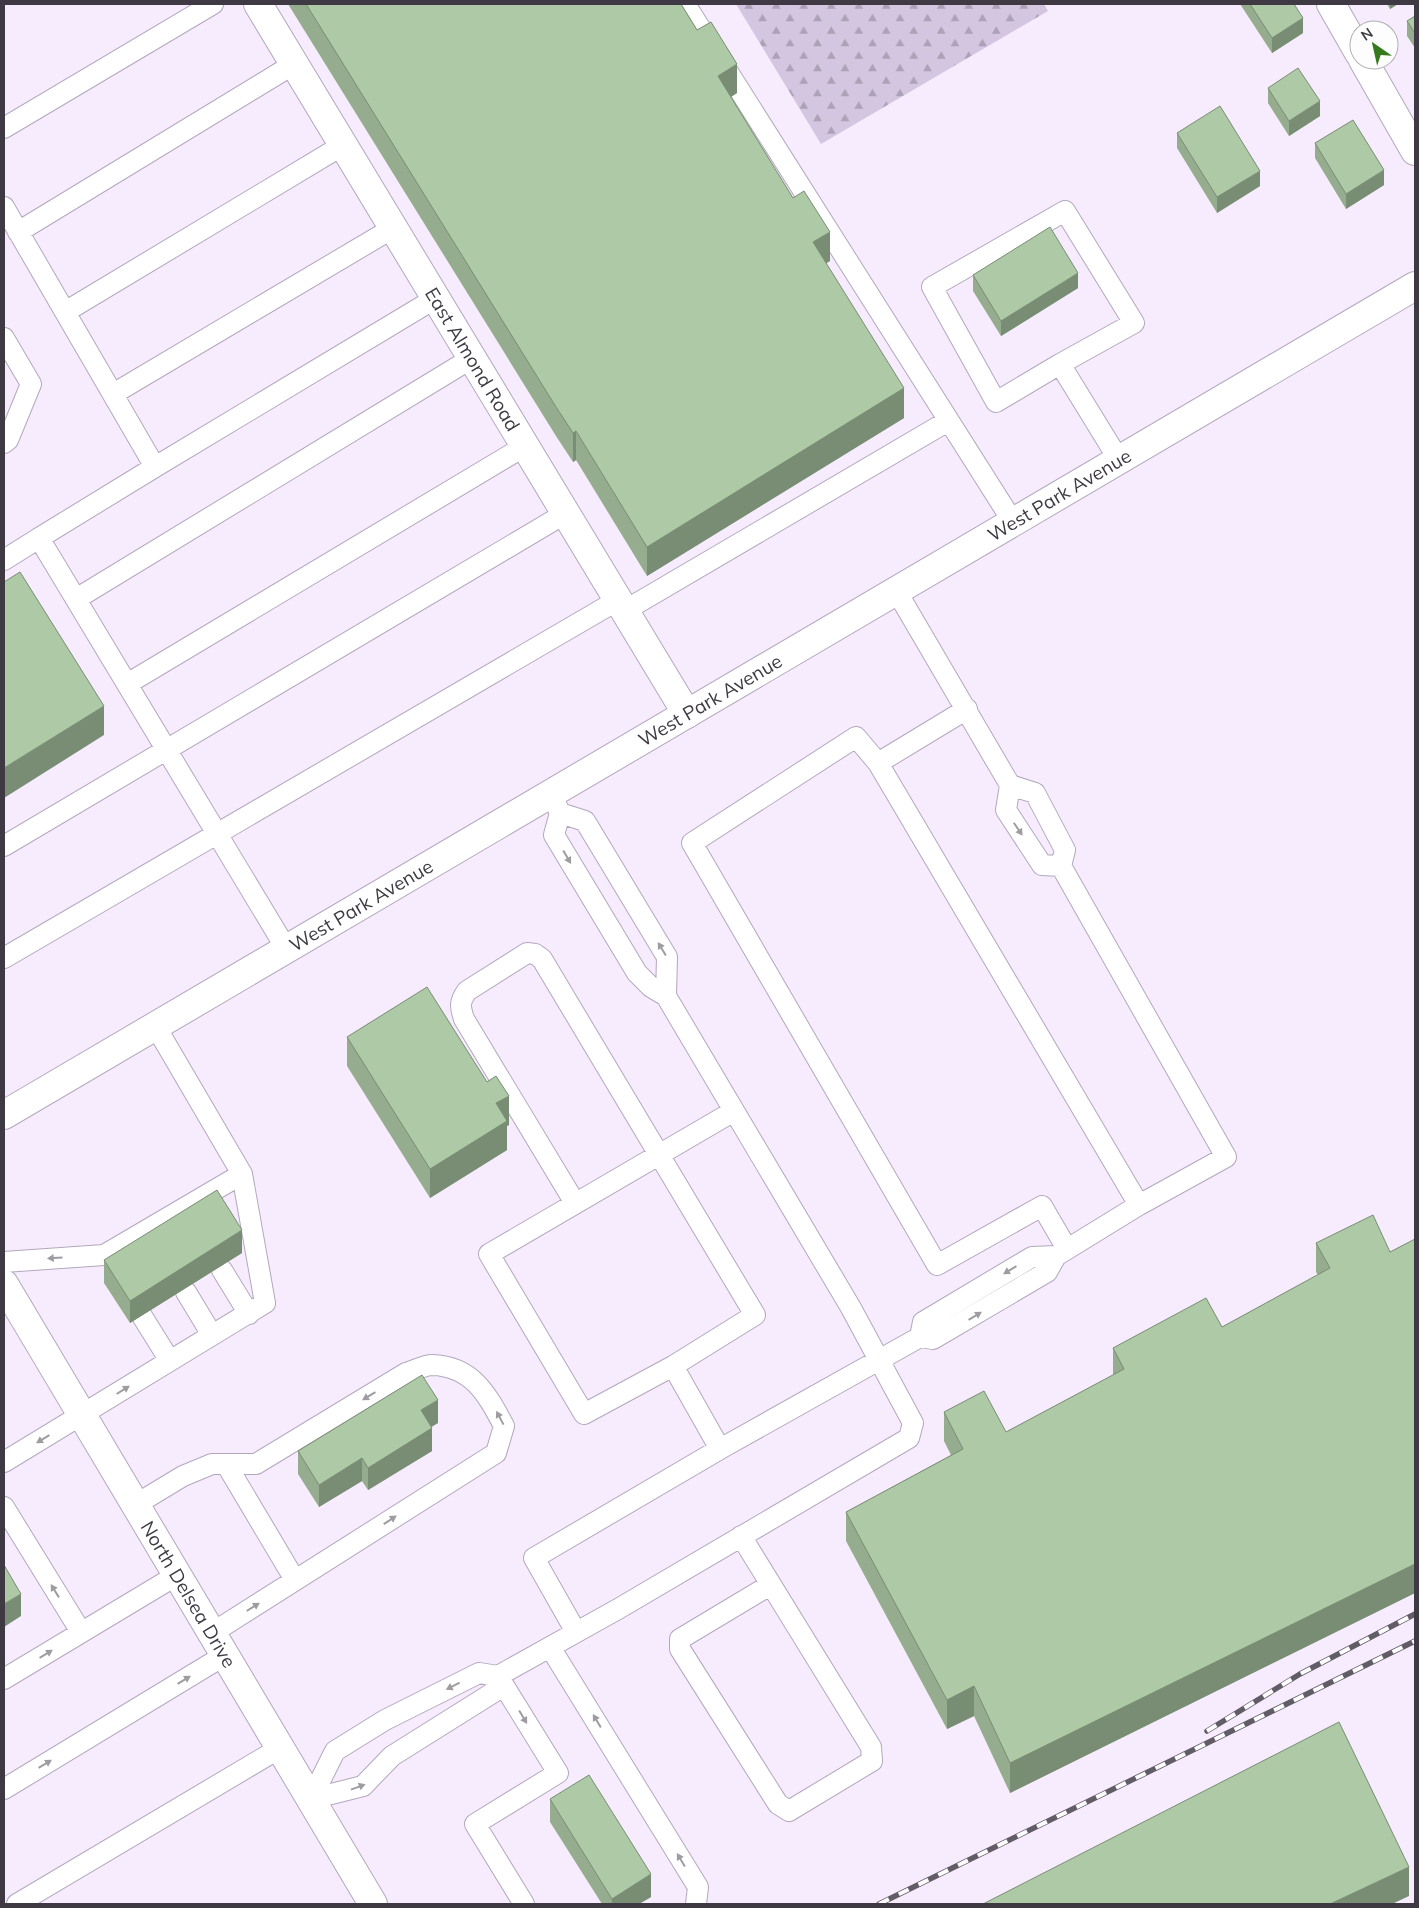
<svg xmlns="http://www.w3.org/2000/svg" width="1419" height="1908" font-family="Mulish,sans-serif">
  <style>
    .forest { fill: url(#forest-firs) }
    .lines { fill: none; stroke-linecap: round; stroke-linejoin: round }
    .lane-casing { stroke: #b3a7bd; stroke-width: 22 }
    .street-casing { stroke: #b3a7bd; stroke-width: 30 }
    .secondary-casing { stroke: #b3a7bd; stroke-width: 30 }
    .primary-casing { stroke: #b3a7bd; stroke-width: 30 }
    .lane { stroke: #fff; stroke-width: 20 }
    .street { stroke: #fff; stroke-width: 28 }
    .secondary { stroke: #fff; stroke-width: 28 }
    .primary { stroke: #fff; stroke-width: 28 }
    .rail-casing { stroke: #625c67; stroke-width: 5.5 }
    .rail { stroke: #fdfdfd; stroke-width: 4; stroke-dasharray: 11; stroke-linecap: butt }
    .wall { fill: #95ad8e }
    .shaded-wall { fill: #798d74 }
    .building { fill: #adc9a5; stroke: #798d74 }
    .oneway { fill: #9e9ca1 }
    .labels { text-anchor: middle; stroke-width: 4.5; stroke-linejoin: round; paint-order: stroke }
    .street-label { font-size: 19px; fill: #3e3943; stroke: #fdfdfd }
  </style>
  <defs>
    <pattern id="forest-firs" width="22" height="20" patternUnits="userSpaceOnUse" patternTransform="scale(1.25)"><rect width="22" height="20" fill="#d4c5e0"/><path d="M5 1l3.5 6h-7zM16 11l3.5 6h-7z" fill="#ada1b7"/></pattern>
  </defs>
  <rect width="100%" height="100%" fill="#f6ecfe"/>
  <!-- forest -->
  <path class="forest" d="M 736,4 L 1044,4 L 1048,11 L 821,144 Z"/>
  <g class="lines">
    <defs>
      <path id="lane" d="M 685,4 L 1013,522
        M 4,128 L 213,4
        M 4,207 L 155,467 L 39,538
        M 18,232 L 294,64
        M 65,312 L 343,145
        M 4,338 L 31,384 L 8,440 L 4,443
        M 1060,364 L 1134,323 L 1065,211 L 932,287 L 996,402 L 1060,364 L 1119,460
        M 113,394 L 393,228
        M 155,467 L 436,298
        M 4,560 L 39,538 L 287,950
        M 897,592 L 1010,785 L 1035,793 L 1065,850 L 1061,866 L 1226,1157 L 1139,1205 L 1056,1256 L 1032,1257 L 923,1322 L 920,1337
        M 76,599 L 472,358
        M 624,611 L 948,421
        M 127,684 L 525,446
        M 967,709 L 878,763 L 856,737 L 692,843 L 937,1265 L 1042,1206 L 1067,1249
        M 878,763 L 1139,1205
        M 1010,785 L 1006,810 L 1042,865 L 1061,866
        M 555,802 L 560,813 L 554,835 L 637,973 L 651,987 L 666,996
        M 4,846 L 566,513
        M 4,958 L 618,600
        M 575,1203 L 464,1019 C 460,1007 459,1002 467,991 L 527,953 L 535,954 L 542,959 L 755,1315 L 673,1366 L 584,1414 L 489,1254 L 734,1111
        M 4,1262 L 104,1255 L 242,1174
        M 222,1270 L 249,1314
        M 186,1292 L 212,1335
        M 142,1316 L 170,1361
        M 720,1449 L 920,1337 L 933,1339 L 1047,1272 L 1056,1256
        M 4,1462 L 265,1303 L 242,1174 L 156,1027
        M 226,1464 L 295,1580
        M 135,1505 L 183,1476 L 212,1464 L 256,1464 L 406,1373 C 414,1371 424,1365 432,1365 C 472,1366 487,1394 504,1426 L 496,1453 L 212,1633
        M 4,1507 L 81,1632
        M 741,1536 L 871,1747 L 872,1761 L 789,1811 L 778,1804 L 680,1649 L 680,1639 L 770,1585
        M 576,1632 L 534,1558 L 720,1449 L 673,1366
        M 550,1647 L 698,1887 L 696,1904
        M 498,1676 L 558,1773 L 475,1824 L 524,1904
        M 4,1679 L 177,1575
        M 4,1789 L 225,1655
        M 311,1799 L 335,1751 L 385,1720 L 479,1673 L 498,1676 L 618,1609 L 909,1438 L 913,1423 L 851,1308 L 666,996 L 667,957 L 585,821 L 560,813
        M 311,1799 L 363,1786 L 392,1756 L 494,1692 L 498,1676
        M 17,1904 L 280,1748"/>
      <g id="street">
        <path id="s1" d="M 258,4 L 687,714"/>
        <path d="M 1331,4 L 1359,53"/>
        <path d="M 1363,60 L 1415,151"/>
      </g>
      <g id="secondary">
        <path id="s2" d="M 4,1115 L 1415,286"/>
      </g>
      <g id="primary">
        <path id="s3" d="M 4,1284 L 373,1904"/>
      </g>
    </defs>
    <!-- lane casing -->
    <use href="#lane" class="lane-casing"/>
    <!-- street casing -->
    <use href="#street" class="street-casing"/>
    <!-- secondary casing -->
    <use href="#secondary" class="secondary-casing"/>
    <!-- primary casing -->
    <use href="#primary" class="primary-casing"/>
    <!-- lane -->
    <use href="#lane" class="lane"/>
    <!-- street -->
    <use href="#street" class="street"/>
    <!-- secondary -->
    <use href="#secondary" class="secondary"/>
    <!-- primary -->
    <use href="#primary" class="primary"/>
    <defs>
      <path id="rail" d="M 1207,1731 L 1300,1674 L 1415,1614
        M 879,1904 L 1415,1641"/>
    </defs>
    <!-- rail casing -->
    <use href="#rail" class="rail-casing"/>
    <!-- rail -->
    <use href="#rail" class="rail"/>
  </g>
  <!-- wall -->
  <path class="wall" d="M 288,4 L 681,4 L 737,93 L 731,97 L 830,261 L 826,263 L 904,418 L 647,576 L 576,460 L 573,462 L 556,436 Z
    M 1240,4 L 1294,4 L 1303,33 L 1272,53 Z
    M 1387,4 L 1398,4 L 1390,9 Z
    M 1415,16 L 1415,48 L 1407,36 L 1407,21 Z
    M 1268,88 L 1320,116 L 1289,136 L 1268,103 Z
    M 1177,133 L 1260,186 L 1217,213 L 1177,148 Z
    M 1315,143 L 1384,185 L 1346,209 L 1315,158 Z
    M 973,275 L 1078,288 L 1001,336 L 973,291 Z
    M 347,1037 L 509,1125 L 507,1126 L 507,1150 L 430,1198 L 347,1066 Z
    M 1415,1239 L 1415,1593 L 1010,1793 L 974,1716 L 947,1729 L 846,1541 L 846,1512 L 951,1455 L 944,1441 L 944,1412 L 1006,1432 L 1113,1375 L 1113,1348 L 1222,1327 L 1318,1275 L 1316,1272 L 1316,1243 L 1390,1252 Z
    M 242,1253 L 130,1323 L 104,1283 L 104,1260 Z
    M 438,1423 L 431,1427 L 432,1451 L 368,1490 L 362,1481 L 319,1507 L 298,1474 L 298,1451 Z
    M 550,1799 L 651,1897 L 639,1904 L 602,1904 L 550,1822 Z"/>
  <!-- shaded-wall -->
  <path class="shaded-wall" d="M 1390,4 L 1398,4 L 1390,9 Z
    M 1303,18 L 1303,33 L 1272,53 L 1272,38 Z
    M 737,64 L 737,93 L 718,105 L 718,76 Z
    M 1320,101 L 1320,116 L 1289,136 L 1289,121 Z
    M 1384,170 L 1384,185 L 1346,209 L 1346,194 Z
    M 1260,171 L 1260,186 L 1217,213 L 1217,197 Z
    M 830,232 L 830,261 L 813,271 L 813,242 Z
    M 1078,273 L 1078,288 L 1001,336 L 1001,321 Z
    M 904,388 L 904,418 L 647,576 L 647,547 Z
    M 576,431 L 576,460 L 573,462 L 573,433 Z
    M 104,706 L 104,735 L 4,798 L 4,768 Z
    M 509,1096 L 509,1125 L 507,1126 L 507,1150 L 430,1198 L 430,1169 L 496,1103 Z
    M 242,1230 L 242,1253 L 130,1323 L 130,1301 Z
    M 438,1400 L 438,1423 L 421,1433 L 421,1410 Z
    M 432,1428 L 432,1451 L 368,1490 L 368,1468 Z
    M 362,1458 L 362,1481 L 319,1507 L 319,1485 Z
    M 1415,1564 L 1415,1593 L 1010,1793 L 1010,1763 Z
    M 21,1594 L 21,1616 L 4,1627 L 4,1604 Z
    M 974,1686 L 974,1716 L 947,1729 L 947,1700 Z
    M 1409,1867 L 1409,1896 L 1392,1904 L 1330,1904 Z
    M 651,1874 L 651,1897 L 639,1904 L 612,1904 L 612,1899 Z"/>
  <!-- building -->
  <path class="building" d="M 306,4 L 681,4 L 697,30 L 711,22 L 737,64 L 718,76 L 793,198 L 804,191 L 830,232 L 813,242 L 904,388 L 647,547 L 576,431 L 573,433 L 556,407 Z
    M 1250,4 L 1294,4 L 1303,18 L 1272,38 Z
    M 1415,16 L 1415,33 L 1407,21 Z
    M 1298,68 L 1320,101 L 1289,121 L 1268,88 Z
    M 1220,106 L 1260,171 L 1217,197 L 1177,133 Z
    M 1353,120 L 1384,170 L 1346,194 L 1315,143 Z
    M 1050,227 L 1078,273 L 1001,321 L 973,275 Z
    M 20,572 L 104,706 L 4,768 L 4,582 Z
    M 427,987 L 487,1082 L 496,1076 L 509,1096 L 496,1103 L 507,1121 L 430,1169 L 347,1037 Z
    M 217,1190 L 242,1230 L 130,1301 L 104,1260 Z
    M 1373,1215 L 1390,1252 L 1415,1239 L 1415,1564 L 1010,1763 L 974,1686 L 947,1700 L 846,1512 L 963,1449 L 944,1412 L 984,1391 L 1006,1432 L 1124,1369 L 1113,1348 L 1206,1298 L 1222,1327 L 1330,1268 L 1316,1243 Z
    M 422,1375 L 438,1400 L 421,1410 L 432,1428 L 368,1468 L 362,1458 L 319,1485 L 298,1451 Z
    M 4,1565 L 21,1594 L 4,1604 Z
    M 1339,1722 L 1409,1867 L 1330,1904 L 983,1904 Z
    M 589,1775 L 651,1874 L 612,1899 L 550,1799 Z"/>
  <!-- one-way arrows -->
  <defs><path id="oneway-solid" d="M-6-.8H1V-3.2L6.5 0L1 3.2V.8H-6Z" transform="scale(1.25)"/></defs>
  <g class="oneway">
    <use href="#oneway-solid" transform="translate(1018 829) rotate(56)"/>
    <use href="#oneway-solid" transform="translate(567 857) rotate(60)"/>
    <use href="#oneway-solid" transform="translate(662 949) rotate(-121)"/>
    <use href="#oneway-solid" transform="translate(55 1258) rotate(176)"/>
    <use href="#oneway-solid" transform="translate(1010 1270) rotate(149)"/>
    <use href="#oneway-solid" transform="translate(975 1316) rotate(-31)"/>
    <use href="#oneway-solid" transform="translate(123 1390) rotate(-32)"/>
    <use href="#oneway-solid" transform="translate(369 1396) rotate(149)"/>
    <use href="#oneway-solid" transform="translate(500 1418) rotate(-118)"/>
    <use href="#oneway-solid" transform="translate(43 1439) rotate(149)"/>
    <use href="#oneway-solid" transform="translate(390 1520) rotate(-33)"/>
    <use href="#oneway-solid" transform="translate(55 1591) rotate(-122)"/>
    <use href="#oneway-solid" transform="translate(253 1607) rotate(-32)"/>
    <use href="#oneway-solid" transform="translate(46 1654) rotate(-31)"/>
    <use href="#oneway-solid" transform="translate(184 1680) rotate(-31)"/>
    <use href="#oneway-solid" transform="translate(453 1686) rotate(153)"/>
    <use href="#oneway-solid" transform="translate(523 1717) rotate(59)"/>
    <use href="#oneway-solid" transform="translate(597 1721) rotate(-121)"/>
    <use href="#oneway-solid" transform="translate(45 1764) rotate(-31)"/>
    <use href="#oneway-solid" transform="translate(358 1787) rotate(-20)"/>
    <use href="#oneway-solid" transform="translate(681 1860) rotate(-121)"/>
  </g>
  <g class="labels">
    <!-- street labels -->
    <g class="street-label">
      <text dy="7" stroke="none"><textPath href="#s1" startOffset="415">East Almond Road</textPath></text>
      <text dy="7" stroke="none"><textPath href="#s2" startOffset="1224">West Park Avenue</textPath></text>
      <text dy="7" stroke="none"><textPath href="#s2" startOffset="819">West Park Avenue</textPath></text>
      <text dy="7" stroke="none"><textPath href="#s2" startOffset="414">West Park Avenue</textPath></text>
      <text dy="7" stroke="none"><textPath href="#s3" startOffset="361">North Delsea Drive</textPath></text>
    </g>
  </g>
  <!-- border -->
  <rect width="1419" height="1908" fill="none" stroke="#3e3943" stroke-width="10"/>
  <!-- north arrow -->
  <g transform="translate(1374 45) rotate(326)"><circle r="24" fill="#fdfdfd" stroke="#b1afb3"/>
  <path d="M0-4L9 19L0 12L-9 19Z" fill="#357b1e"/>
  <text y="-8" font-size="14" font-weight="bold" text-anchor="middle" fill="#3e3943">N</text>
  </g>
</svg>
